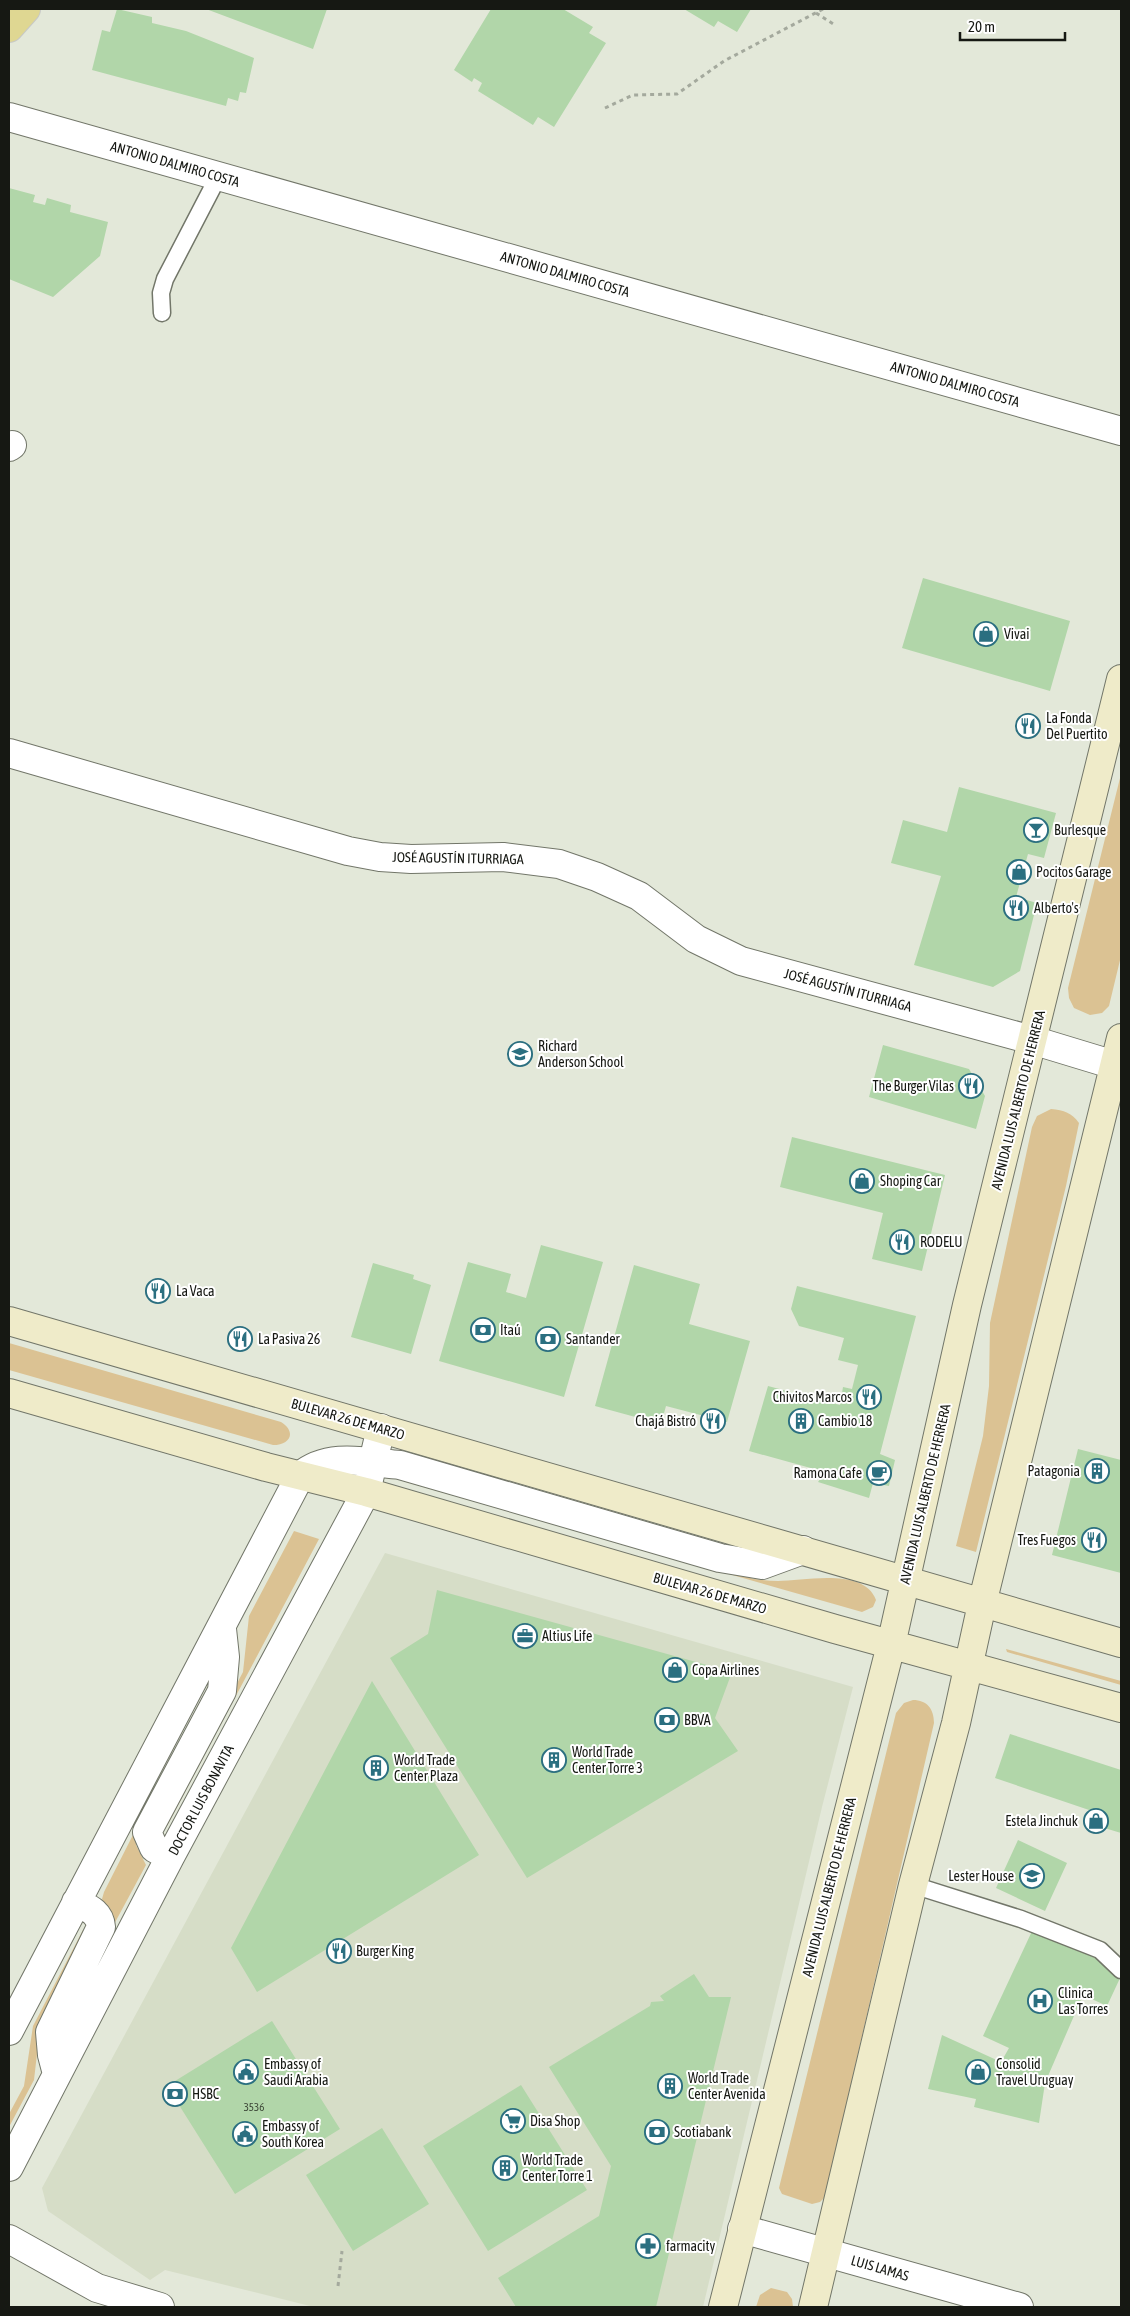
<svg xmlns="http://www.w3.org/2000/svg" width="1130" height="2316" font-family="'Asap Condensed',sans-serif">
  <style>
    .built { fill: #d6ddc7 }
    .green { fill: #dbc293 }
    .building { fill: #b1d6a9 }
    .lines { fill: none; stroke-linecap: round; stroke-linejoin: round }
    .lane-casing { stroke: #727669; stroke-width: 19 }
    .street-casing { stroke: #727669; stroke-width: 30 }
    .secondary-casing { stroke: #727669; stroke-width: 30 }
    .primary-casing { stroke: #c7c8c6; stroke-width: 30 }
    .path { stroke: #a4a99d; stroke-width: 3; stroke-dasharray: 4 4; stroke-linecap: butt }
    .lane { stroke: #fff; stroke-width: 16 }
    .street { stroke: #fff; stroke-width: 28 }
    .secondary { stroke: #efebc9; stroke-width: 28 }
    .primary { stroke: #dfd792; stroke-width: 28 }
    .labels { text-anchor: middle; stroke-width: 4; stroke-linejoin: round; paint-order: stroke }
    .number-label { font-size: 11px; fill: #3d4838 }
    .street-label { font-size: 14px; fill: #161813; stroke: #fff }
    .poi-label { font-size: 14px; fill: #161813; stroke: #fff; text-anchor: start }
  </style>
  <rect width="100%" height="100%" fill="#e3e8d9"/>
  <!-- built -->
  <path class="built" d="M 385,1553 L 853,1687 L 822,1807 L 703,2307 L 314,2307 L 165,2270 L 150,2280 L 48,2211 L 42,2188 Z"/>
  <!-- green -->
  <path class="green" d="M 1121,774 L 1121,956 L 1109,1006 L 1102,1013 L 1090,1015 L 1074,1008 L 1069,998 L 1068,988 Z
    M 1051,1109 C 1064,1110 1072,1113 1079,1123 L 1066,1186 L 976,1552 L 956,1546 L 983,1436 L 989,1386 L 990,1323 L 1032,1127 L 1037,1116 Z
    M 9,1343 L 281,1422 C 297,1432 290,1445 273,1445 L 9,1370 Z
    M 404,1480 L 754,1579 C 762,1580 770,1581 778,1581 C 804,1581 864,1567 876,1600 L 873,1607 L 862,1612 L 406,1482 Z
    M 294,1531 L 319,1539 L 167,1826 L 163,1824 L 243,1672 L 249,1616 Z
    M 1006,1649 L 1121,1681 L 1121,1685 L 1007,1652 Z
    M 913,1700 C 927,1700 934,1709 934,1723 L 825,2197 L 820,2202 L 812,2204 L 782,2194 L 779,2188 L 896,1713 L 904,1703 Z
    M 139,1823 L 136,1845 L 146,1865 L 112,1928 L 102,1899 L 104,1892 Z
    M 83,1930 L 88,1933 L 40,2028 L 34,2080 L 9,2127 L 9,2114 L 24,2086 L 33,2026 Z
    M 771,2288 L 787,2292 L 792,2299 L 793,2307 L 756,2307 L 760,2295 Z"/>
  <!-- building -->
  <path class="building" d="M 117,9 L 152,17 L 152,23 L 186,31 L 254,58 L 246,93 L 240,92 L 238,101 L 228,98 L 226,106 L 92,70 L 102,30 L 110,32 Z
    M 206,9 L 327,9 L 313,49 Z
    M 491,9 L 563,9 L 593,27 L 589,33 L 606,43 L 554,127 L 538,117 L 533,125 L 478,91 L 482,83 L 474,78 L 472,82 L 454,70 Z
    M 684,9 L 751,9 L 737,32 L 718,21 L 714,27 Z
    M 9,188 L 35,195 L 33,202 L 45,205 L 47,198 L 71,205 L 70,212 L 108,222 L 100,256 L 53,297 L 9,279 Z
    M 923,578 L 1070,621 L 1050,691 L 902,648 Z
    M 959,787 L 1056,813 L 1044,858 L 1028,854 L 1016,897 L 1037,903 L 1020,971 L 993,987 L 914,965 L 941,876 L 891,863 L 903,820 L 947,832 Z
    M 883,1045 L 969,1069 L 985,1096 L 976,1129 L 869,1097 Z
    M 792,1137 L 945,1175 L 922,1271 L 872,1259 L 883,1213 L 780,1187 Z
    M 541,1245 L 603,1262 L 564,1397 L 439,1361 L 468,1262 L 511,1274 L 506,1292 L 526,1298 Z
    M 373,1263 L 414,1275 L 413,1279 L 431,1285 L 411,1354 L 351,1337 Z
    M 634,1265 L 700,1284 L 689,1324 L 750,1341 L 727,1422 L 666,1406 L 661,1424 L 595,1406 Z
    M 797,1286 L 916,1316 L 880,1454 L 895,1460 L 889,1486 L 873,1483 L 869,1498 L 818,1482 L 825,1472 L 749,1451 L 768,1386 L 840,1405 L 843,1387 L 852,1389 L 858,1365 L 838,1360 L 844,1338 L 799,1326 L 791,1309 Z
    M 1078,1449 L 1121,1460 L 1121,1573 L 1052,1555 Z
    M 437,1590 L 732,1672 L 715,1718 L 738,1751 L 527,1878 L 390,1658 L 428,1634 Z
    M 372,1681 L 479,1855 L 257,1992 L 231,1948 Z
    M 1010,1734 L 1121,1770 L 1121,1833 L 1088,1823 L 1092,1811 L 995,1778 Z
    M 1018,1840 L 1067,1863 L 1045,1911 L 996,1888 Z
    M 1033,1929 L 1121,1970 L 1121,1976 L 1107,2006 L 1083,1995 L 1045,2083 L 1039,2123 L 974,2107 L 976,2099 L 928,2089 L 942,2035 L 1001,2062 L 1009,2048 L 983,2036 Z
    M 694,1974 L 709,1997 L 731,1997 L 656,2307 L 516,2307 L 498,2278 L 599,2216 L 611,2166 L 549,2067 L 650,2006 L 651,2002 L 664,2001 L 660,1996 Z
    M 272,2021 L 340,2129 L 235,2194 L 167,2086 Z
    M 521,2085 L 587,2190 L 488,2251 L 423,2146 Z
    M 382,2128 L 429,2204 L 353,2251 L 306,2175 Z"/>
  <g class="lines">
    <defs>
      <path id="lane" d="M 162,313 L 161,293 L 165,279 L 218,177
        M 913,1885 L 1021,1919 L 1100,1950 L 1121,1970"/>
      <path id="street" d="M 9,117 L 1121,431
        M 9,447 L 12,445
        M 9,753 L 348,851 L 380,857 L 411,859 L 503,857 L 559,864 L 597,877 L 639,896 L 696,939 L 741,961 L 1032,1040 L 1121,1067
        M 170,1857 L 154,1848 L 147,1832 L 222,1691 L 225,1657 L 222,1629
        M 9,2031 L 300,1476 C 328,1452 366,1462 400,1465 L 720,1558 L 762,1565 L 803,1550
        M 57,2074 L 52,2055 L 50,2032 L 101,1927 C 100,1912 88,1908 76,1902
        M 9,2167 L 170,1857 L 366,1492 L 381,1428
        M 742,2229 L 1019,2307
        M 9,2239 L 97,2288 L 160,2307"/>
      <path id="secondary" d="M 9,1321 L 1121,1643
        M 9,1393 L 266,1467 L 366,1492 L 835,1629 L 1121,1708
        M 723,2307 L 891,1645 L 967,1305 L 1121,679
        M 813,2307 L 913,1885 L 956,1723 L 982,1604 L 1121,1038"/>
      <path id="primary" d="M 9,28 L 26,9"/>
    </defs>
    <!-- lane casing -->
    <use href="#lane" class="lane-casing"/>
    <!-- street casing -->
    <use href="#street" class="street-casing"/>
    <!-- secondary casing -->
    <use href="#secondary" class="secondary-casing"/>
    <!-- primary casing -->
    <use href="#primary" class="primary-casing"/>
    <!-- path -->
    <path class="path" d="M 816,13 L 835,25
      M 605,108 L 633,95 L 677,94 L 724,61 L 823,9
      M 338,2286 L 342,2251"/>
    <!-- lane -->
    <use href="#lane" class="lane"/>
    <!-- street -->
    <use href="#street" class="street"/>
    <!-- secondary -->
    <use href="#secondary" class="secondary"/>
    <!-- primary -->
    <use href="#primary" class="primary"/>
  </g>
  <!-- icons -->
  <defs>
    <symbol id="shop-ring" viewBox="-11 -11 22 22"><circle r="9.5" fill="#fff" stroke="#2b6f80" stroke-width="1.5"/><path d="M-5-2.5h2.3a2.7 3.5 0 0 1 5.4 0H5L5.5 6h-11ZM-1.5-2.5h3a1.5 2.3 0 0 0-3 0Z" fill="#2b6f80"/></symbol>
    <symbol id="restaurant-ring" viewBox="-11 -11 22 22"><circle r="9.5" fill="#fff" stroke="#2b6f80" stroke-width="1.5"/><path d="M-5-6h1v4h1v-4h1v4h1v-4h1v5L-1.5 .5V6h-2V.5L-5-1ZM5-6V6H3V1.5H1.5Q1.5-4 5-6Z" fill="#2b6f80"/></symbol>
    <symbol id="bar-ring" viewBox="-11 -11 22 22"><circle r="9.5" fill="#fff" stroke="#2b6f80" stroke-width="1.5"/><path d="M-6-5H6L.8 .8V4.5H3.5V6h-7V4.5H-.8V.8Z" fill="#2b6f80"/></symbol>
    <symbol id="school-ring" viewBox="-11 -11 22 22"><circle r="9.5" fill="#fff" stroke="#2b6f80" stroke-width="1.5"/><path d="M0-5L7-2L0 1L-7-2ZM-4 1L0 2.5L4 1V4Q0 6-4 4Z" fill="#2b6f80"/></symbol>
    <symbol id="bank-ring" viewBox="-11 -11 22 22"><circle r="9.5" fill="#fff" stroke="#2b6f80" stroke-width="1.5"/><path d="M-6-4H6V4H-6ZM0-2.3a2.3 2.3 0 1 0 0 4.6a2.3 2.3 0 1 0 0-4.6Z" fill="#2b6f80"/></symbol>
    <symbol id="building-ring" viewBox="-11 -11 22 22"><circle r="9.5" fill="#fff" stroke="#2b6f80" stroke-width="1.5"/><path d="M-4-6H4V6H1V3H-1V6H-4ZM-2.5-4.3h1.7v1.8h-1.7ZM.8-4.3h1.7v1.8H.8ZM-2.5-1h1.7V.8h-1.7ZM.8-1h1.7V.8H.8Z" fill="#2b6f80"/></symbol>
    <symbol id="cafe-ring" viewBox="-11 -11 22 22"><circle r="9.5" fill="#fff" stroke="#2b6f80" stroke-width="1.5"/><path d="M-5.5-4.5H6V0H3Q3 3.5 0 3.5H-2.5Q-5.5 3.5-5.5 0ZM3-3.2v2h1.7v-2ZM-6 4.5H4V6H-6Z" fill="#2b6f80"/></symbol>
    <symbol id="office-ring" viewBox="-11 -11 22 22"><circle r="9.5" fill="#fff" stroke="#2b6f80" stroke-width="1.5"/><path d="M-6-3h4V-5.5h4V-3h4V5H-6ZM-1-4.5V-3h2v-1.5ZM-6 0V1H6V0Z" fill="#2b6f80"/></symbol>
    <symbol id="hospital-ring" viewBox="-11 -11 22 22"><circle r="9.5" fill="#fff" stroke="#2b6f80" stroke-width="1.5"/><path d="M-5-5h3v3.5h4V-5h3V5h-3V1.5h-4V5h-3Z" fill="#2b6f80"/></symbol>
    <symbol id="civic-ring" viewBox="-11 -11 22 22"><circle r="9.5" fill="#fff" stroke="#2b6f80" stroke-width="1.5"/><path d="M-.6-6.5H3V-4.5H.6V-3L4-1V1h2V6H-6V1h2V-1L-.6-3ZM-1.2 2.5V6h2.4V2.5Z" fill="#2b6f80"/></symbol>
    <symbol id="supermarket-ring" viewBox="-11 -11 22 22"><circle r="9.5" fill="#fff" stroke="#2b6f80" stroke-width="1.5"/><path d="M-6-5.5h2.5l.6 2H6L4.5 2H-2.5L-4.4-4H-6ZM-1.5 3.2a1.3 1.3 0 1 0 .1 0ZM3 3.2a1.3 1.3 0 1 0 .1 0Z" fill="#2b6f80"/></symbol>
    <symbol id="pharmacy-ring" viewBox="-11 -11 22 22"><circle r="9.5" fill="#fff" stroke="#2b6f80" stroke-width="1.5"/><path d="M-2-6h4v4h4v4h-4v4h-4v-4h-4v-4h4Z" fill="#2b6f80"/></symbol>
  </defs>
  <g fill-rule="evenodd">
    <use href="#shop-ring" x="972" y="620" width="28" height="28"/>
    <use href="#restaurant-ring" x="1014" y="712" width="28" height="28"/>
    <use href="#bar-ring" x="1022" y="816" width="28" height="28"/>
    <use href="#shop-ring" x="1005" y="858" width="28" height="28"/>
    <use href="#restaurant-ring" x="1002" y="894" width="28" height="28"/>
    <use href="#school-ring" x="506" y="1040" width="28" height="28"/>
    <use href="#restaurant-ring" x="957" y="1072" width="28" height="28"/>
    <use href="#shop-ring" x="848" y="1167" width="28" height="28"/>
    <use href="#restaurant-ring" x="888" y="1228" width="28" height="28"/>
    <use href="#restaurant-ring" x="144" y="1277" width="28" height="28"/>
    <use href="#bank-ring" x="469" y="1316" width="28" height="28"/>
    <use href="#restaurant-ring" x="226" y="1325" width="28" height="28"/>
    <use href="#bank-ring" x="534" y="1325" width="28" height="28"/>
    <use href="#restaurant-ring" x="855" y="1383" width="28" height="28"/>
    <use href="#restaurant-ring" x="699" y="1407" width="28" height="28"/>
    <use href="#building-ring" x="787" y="1407" width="28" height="28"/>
    <use href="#building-ring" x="1083" y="1457" width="28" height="28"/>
    <use href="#cafe-ring" x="865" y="1459" width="28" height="28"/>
    <use href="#restaurant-ring" x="1080" y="1526" width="28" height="28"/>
    <use href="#office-ring" x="511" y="1622" width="28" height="28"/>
    <use href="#shop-ring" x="661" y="1656" width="28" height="28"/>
    <use href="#bank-ring" x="653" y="1706" width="28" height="28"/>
    <use href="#building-ring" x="540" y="1746" width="28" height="28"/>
    <use href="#building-ring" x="362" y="1754" width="28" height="28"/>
    <use href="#shop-ring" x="1082" y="1807" width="28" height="28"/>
    <use href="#school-ring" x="1018" y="1862" width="28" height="28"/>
    <use href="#restaurant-ring" x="325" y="1937" width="28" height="28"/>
    <use href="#hospital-ring" x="1026" y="1987" width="28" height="28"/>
    <use href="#civic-ring" x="232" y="2058" width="28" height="28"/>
    <use href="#shop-ring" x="964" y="2058" width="28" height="28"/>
    <use href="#building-ring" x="656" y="2072" width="28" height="28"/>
    <use href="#bank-ring" x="161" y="2080" width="28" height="28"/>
    <use href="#supermarket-ring" x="499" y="2107" width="28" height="28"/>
    <use href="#bank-ring" x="643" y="2118" width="28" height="28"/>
    <use href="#civic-ring" x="231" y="2120" width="28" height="28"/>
    <use href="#building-ring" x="491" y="2154" width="28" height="28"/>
    <use href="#pharmacy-ring" x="634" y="2232" width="28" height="28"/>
  </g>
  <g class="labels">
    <!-- number labels -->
    <g class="number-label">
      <text x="254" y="2111">3536</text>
    </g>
    <!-- street labels -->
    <g class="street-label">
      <text transform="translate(175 164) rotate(16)" y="5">ANTONIO DALMIRO COSTA</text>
      <text transform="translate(565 274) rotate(16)" y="5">ANTONIO DALMIRO COSTA</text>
      <text transform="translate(955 384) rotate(16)" y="5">ANTONIO DALMIRO COSTA</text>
      <text transform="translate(458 858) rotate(1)" y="5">JOSÉ AGUSTÍN ITURRIAGA</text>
      <text transform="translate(848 990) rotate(15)" y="5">JOSÉ AGUSTÍN ITURRIAGA</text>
      <text transform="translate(1018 1100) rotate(-76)" y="5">AVENIDA LUIS ALBERTO DE HERRERA</text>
      <text transform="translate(348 1419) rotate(16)" y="5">BULEVAR 26 DE MARZO</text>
      <text transform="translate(925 1494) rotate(-77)" y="5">AVENIDA LUIS ALBERTO DE HERRERA</text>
      <text transform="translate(710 1593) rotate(16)" y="5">BULEVAR 26 DE MARZO</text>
      <text transform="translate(201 1800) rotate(-62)" y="5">DOCTOR LUIS BONAVITA</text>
      <text transform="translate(829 1887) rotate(-76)" y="5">AVENIDA LUIS ALBERTO DE HERRERA</text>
      <text transform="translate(880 2268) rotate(16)" y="5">LUIS LAMAS</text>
    </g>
    <!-- poi labels -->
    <g class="poi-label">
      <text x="1004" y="639">Vivai</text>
      <text x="1046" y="723">La Fonda<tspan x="1046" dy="16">Del Puertito</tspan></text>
      <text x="1054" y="835">Burlesque</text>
      <text x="1036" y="877">Pocitos Garage</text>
      <text x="1034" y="913">Alberto's</text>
      <text x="538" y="1051">Richard<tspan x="538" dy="16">Anderson School</tspan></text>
      <text x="954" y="1091" text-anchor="end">The Burger Vilas</text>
      <text x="880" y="1186">Shoping Car</text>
      <text x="920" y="1247">RODELU</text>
      <text x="176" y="1296">La Vaca</text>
      <text x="500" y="1335">Itaú</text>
      <text x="258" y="1344">La Pasiva 26</text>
      <text x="566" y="1344">Santander</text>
      <text x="852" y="1402" text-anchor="end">Chivitos Marcos</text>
      <text x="696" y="1426" text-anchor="end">Chajá Bistró</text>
      <text x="818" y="1426">Cambio 18</text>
      <text x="1080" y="1476" text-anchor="end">Patagonia</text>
      <text x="862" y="1478" text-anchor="end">Ramona Cafe</text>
      <text x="1076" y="1545" text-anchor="end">Tres Fuegos</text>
      <text x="542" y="1641">Altius Life</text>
      <text x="692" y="1675">Copa Airlines</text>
      <text x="684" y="1725">BBVA</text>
      <text x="572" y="1757">World Trade<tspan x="572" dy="16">Center Torre 3</tspan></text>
      <text x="394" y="1765">World Trade<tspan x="394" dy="16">Center Plaza</tspan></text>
      <text x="1078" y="1826" text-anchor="end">Estela Jinchuk</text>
      <text x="1014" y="1881" text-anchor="end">Lester House</text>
      <text x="356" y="1956">Burger King</text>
      <text x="1058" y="1998">Clinica<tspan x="1058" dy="16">Las Torres</tspan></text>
      <text x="264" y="2069">Embassy of<tspan x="264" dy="16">Saudi Arabia</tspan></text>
      <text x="996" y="2069">Consolid<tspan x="996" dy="16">Travel Uruguay</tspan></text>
      <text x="688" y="2083">World Trade<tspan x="688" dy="16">Center Avenida</tspan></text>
      <text x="192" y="2099">HSBC</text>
      <text x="530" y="2126">Disa Shop</text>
      <text x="262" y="2131">Embassy of<tspan x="262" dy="16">South Korea</tspan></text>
      <text x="674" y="2137">Scotiabank</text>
      <text x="522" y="2165">World Trade<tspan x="522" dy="16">Center Torre 1</tspan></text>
      <text x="666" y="2251">farmacity</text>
    </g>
  </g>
  <!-- border -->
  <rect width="1130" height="2316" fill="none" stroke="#161813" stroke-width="20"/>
  <!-- scale -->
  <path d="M960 32v8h105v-8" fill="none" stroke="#161813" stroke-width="2.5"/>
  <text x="968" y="32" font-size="15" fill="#161813" stroke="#ffffff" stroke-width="4" paint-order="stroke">20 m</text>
</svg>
